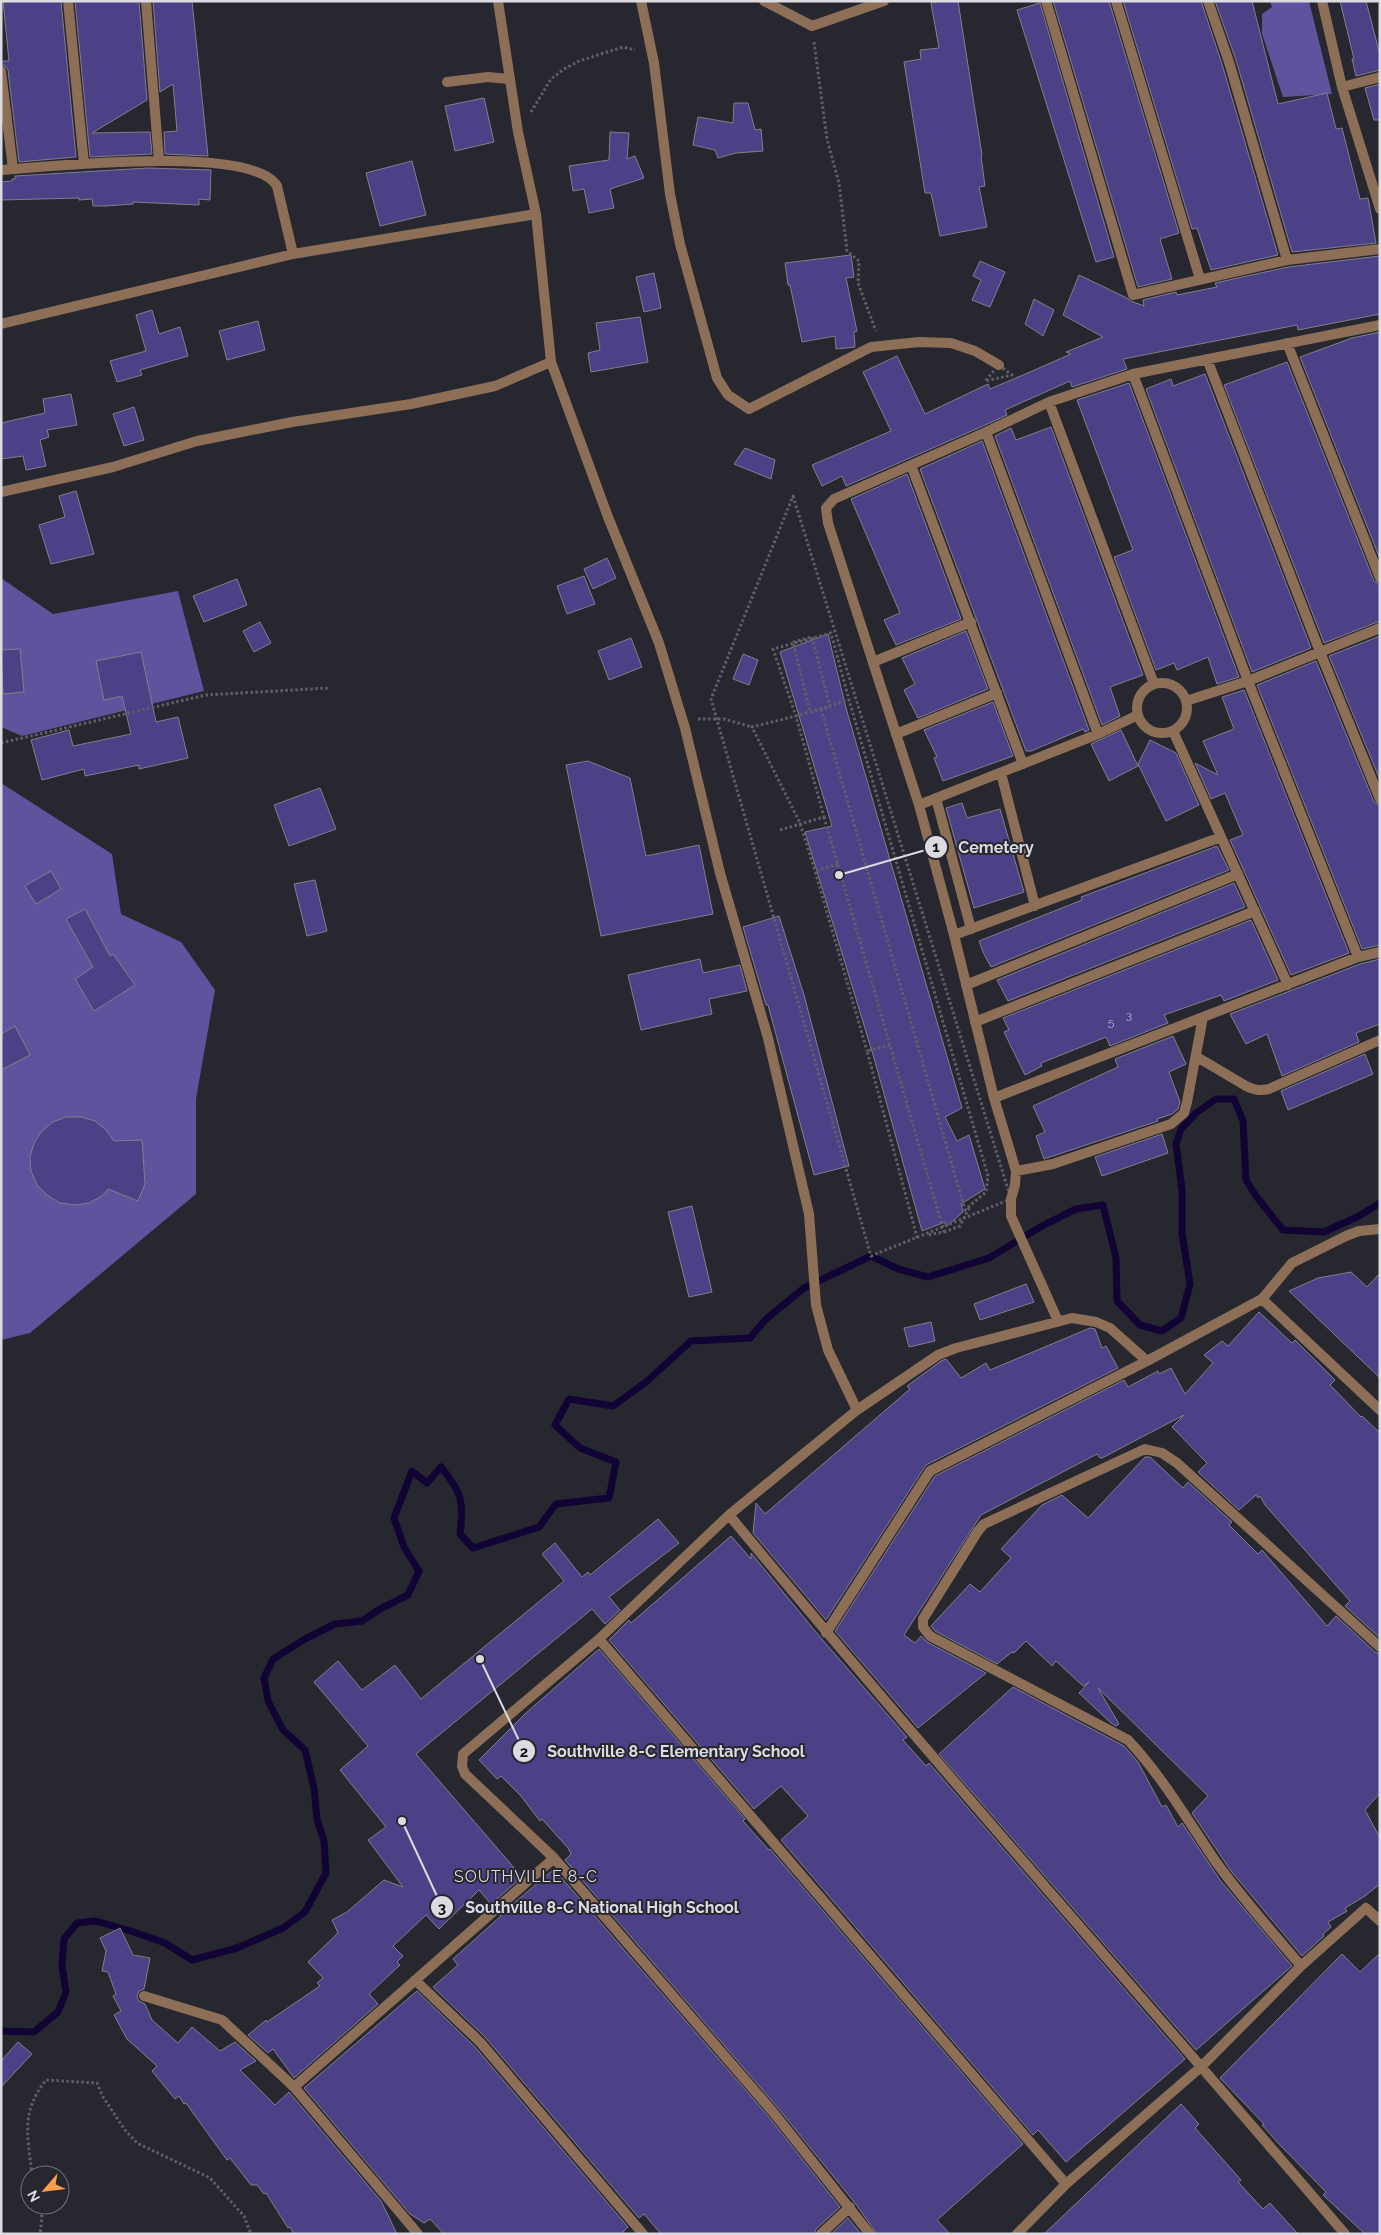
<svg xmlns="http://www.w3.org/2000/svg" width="1381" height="2235" font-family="Raleway,sans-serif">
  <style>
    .forest { fill: #5e549d }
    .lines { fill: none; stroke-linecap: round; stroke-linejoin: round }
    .stream { stroke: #120335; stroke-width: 7 }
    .building { fill: #4c4187; stroke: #807f8a }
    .path { stroke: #5f5f68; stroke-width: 3; stroke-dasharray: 2.5 2.5; stroke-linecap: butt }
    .lane { stroke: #8d6f57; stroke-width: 10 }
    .street { stroke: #8d6f57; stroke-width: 10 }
    .labels { text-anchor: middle; stroke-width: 4; stroke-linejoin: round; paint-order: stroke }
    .number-label { font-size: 12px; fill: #b7b4ca }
    .neighbourhood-label { font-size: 16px; letter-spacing: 1px; fill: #dbdbe1; stroke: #272730 }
    .leader { fill: none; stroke: #dbdbe1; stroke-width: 2 }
    .callout-dot { fill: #dbdbe1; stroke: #272730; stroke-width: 2 }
    .mark-label { font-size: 15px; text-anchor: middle; font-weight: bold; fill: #111 }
    .callout-label { font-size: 16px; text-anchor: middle; font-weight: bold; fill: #dbdbe1; stroke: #272730; stroke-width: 4; stroke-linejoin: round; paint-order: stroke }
  </style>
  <rect width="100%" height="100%" fill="#272730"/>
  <!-- forest -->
  <path class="forest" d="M 1270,1 L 1309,1 L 1332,94 L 1283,97 L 1262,34 L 1262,14 L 1272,7 Z
    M 1,578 L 53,614 L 178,591 L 204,691 L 22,736 L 1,727 Z
    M 1,783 L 112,854 L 121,914 L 181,942 L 215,990 L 196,1099 L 196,1194 L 30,1333 L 1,1340 Z"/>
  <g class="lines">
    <!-- stream -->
    <path class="stream" d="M 1,2031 L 34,2032 L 58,2012 L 66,1992 L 62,1966 L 64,1939 L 77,1923 L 96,1921 L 134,1932 L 165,1943 L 192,1960 L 237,1948 L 283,1928 L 305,1912 L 326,1873 L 324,1841 L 317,1819 L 314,1788 L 305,1750 L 283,1730 L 268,1701 L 264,1678 L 273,1659 L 305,1639 L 335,1624 L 362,1621 L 380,1609 L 408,1595 L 419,1571 L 404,1547 L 394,1518 L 412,1471 L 427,1483 L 441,1467 C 462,1492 464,1502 460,1534 L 473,1548 L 539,1527 L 556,1504 L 609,1498 L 616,1462 L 580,1448 L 555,1425 L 569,1399 L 613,1406 L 646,1382 L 691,1341 L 750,1338 L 765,1320 L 804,1288 L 871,1256 L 898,1269 L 928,1277 L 989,1258 L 1042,1226 L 1076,1209 L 1103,1205 L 1116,1258 L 1117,1301 L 1140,1325 L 1162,1331 L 1181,1318 L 1190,1284 L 1182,1233 L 1182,1190 L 1176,1144 L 1181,1129 L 1196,1113 L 1216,1099 L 1234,1099 L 1243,1121 L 1246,1180 L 1256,1196 L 1283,1230 L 1324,1232 L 1359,1216 L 1380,1203"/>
  </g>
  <!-- building -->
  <path class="building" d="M 3,1 L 61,1 L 76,157 L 19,162 L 8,70 L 6,67 L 1,64 L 1,61 L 9,61 Z
    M 75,1 L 139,1 L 147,100 L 92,133 L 150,132 L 152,154 L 90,157 Z
    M 153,1 L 192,1 L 208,156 L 165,154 L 164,132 L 177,131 L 173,84 L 160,92 Z
    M 942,1 L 958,1 L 982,155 L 981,156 L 985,186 L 979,187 L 987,227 L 940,236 L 931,193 L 925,193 L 904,62 L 921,59 L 920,50 L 939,48 L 931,3 Z
    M 1053,1 L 1109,1 L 1179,233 L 1160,239 L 1172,279 L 1138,287 Z
    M 1123,1 L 1201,1 L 1222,64 L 1278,255 L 1211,270 L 1197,228 L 1192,229 Z
    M 1215,1 L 1252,1 L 1278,104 L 1327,93 L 1336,129 L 1342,128 L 1360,199 L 1368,198 L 1376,243 L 1292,252 L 1236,60 Z
    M 1340,1 L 1366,1 L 1380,55 L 1380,70 L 1356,76 L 1352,59 L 1354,59 Z
    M 1040,3 L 1114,257 L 1096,262 L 1017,10 Z
    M 1380,84 L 1380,120 L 1374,120 L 1365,88 Z
    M 484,98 L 494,142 L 455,151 L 445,106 Z
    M 734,103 L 748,103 L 755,130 L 761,129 L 763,151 L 736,153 L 718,158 L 715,150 L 693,145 L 698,117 L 733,123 Z
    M 610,132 L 629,133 L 627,159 L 635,156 L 644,178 L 610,189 L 614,208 L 589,213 L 584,189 L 573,191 L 569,166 L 609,160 Z
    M 412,161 L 426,215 L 380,226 L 366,173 Z
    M 148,168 L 211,170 L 210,200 L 199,199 L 199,205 L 133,202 L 133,204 L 106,206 L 93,206 L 92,199 L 79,200 L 79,198 L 1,200 L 1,182 L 12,181 L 12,179 L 15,179 L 15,176 Z
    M 851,255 L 854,277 L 846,278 L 857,331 L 854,332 L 855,347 L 836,349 L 835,336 L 802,342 L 790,285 L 788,285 L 785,263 Z
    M 1380,256 L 1380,314 L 1298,330 L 1297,325 L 1123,359 L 1127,369 L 1072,387 L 1070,381 L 1005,410 L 1007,415 L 983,426 L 846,486 L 842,476 L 822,486 L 812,465 L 891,431 L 863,372 L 897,356 L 925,414 L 988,384 L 990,389 L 1023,375 L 1071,354 L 1066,352 L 1103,337 L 1063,315 L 1079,275 L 1127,298 L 1131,301 L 1144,306 L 1143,300 L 1176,292 L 1177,295 L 1217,287 L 1215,283 L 1288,267 Z
    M 980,261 L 1005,272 L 990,307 L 972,300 L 981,280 L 973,276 Z
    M 654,273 L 661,308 L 644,312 L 636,277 Z
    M 1034,299 L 1054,310 L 1043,336 L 1025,324 Z
    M 152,310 L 159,334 L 180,327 L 188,356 L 140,370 L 142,375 L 117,382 L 110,361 L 146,351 L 136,315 Z
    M 640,317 L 648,362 L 591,372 L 588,353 L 600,350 L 596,323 Z
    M 258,321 L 265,350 L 227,360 L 219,331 Z
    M 1380,332 L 1380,559 L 1300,357 L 1352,338 Z
    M 1287,362 L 1374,581 L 1380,585 L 1380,621 L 1324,643 L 1224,385 Z
    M 1205,374 L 1311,648 L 1252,672 L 1146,389 L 1171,379 L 1173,386 Z
    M 1129,383 L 1239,677 L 1217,684 L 1208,657 L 1177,670 L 1174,663 L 1156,670 L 1114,557 L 1133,550 L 1077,400 Z
    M 71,394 L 77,425 L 47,430 L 49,437 L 40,440 L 46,466 L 26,470 L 23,456 L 1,459 L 1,423 L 45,413 L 43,399 Z
    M 134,407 L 144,440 L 124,446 L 113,414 Z
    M 1051,427 L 1143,675 L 1110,687 L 1120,716 L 1102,725 L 995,436 L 1011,428 L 1016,440 Z
    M 982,441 L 1089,730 L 1085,732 L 1083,729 L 1031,751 L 1026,751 L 920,469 Z
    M 745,448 L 775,460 L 771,479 L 734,464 Z
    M 907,474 L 961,619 L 896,645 L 884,620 L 900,613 L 851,499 Z
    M 76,491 L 94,554 L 51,564 L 39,525 L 65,517 L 59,496 Z
    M 607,558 L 616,578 L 593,589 L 584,569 Z
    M 584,576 L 595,604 L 567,614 L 557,586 Z
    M 237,579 L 247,605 L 204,622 L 193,596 Z
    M 260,622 L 271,643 L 254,652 L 243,631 Z
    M 966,631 L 988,689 L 918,718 L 904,690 L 915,684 L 902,658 Z
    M 828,634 L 846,708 L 962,1108 L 945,1117 L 957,1141 L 969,1135 L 985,1189 L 961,1204 L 963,1212 L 946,1227 L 945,1222 L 922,1231 L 874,1058 L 805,832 L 832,826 L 780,652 Z
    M 1380,636 L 1380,780 L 1329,656 Z
    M 631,638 L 642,667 L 609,680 L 598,651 Z
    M 20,649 L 24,692 L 3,694 L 1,650 Z
    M 141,652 L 156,722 L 178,717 L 188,758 L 139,769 L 139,765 L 85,776 L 84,769 L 42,780 L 31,740 L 69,730 L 73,746 L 131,734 L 122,696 L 104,700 L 96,661 Z
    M 743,654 L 758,660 L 749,685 L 733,679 Z
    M 1316,661 L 1374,802 L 1380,806 L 1380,945 L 1362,949 L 1257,685 Z
    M 1244,690 L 1349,953 L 1291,975 L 1230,840 L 1243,835 L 1225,793 L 1211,799 L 1195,763 L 1218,775 L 1203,741 L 1234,729 L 1222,697 Z
    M 993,702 L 1013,756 L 943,781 L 934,758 L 937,757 L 924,730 Z
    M 1121,730 L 1138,766 L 1109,781 L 1091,744 Z
    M 1150,740 L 1176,753 L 1199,805 L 1166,821 L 1138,764 Z
    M 588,761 L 630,778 L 646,856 L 699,845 L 713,914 L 601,936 L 566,765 Z
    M 320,788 L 336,829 L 289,846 L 274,805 Z
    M 962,803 L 967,818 L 1000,809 L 1024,892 L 974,908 L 946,808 Z
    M 1217,846 L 1229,870 L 991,967 L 984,954 L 979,941 L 1082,900 L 1081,897 Z
    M 51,871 L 61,889 L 36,904 L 25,886 Z
    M 315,880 L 327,931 L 307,936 L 294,884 Z
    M 1234,883 L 1245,907 L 1008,1001 L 997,980 Z
    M 85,909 L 110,956 L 113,954 L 135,985 L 94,1011 L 75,979 L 93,967 L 66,919 Z
    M 779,916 L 804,995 L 849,1166 L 814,1175 L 768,1005 L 766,1005 L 743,927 Z
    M 1251,920 L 1278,980 L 1224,1001 L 1221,995 L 1164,1015 L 1168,1023 L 1110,1046 L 1106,1037 L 1041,1063 L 1042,1066 L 1025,1075 L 1004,1032 L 1009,1030 L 1003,1018 Z
    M 700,959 L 703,973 L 740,965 L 747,991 L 709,999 L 712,1014 L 641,1030 L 628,975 Z
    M 1380,959 L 1380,1024 L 1356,1033 L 1359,1042 L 1282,1076 L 1267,1034 L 1246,1044 L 1230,1014 L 1360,964 Z
    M 15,1026 L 30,1055 L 1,1070 L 1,1034 Z
    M 1173,1036 L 1186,1064 L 1169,1072 L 1180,1102 L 1178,1109 L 1172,1114 L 1157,1119 L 1158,1121 L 1044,1159 L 1036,1136 L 1045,1132 L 1033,1106 L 1118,1067 L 1115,1059 Z
    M 1365,1054 L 1373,1074 L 1288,1110 L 1281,1091 Z
    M 66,1117 L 81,1117 L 95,1121 L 106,1130 L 114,1141 L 142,1140 L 145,1184 L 138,1201 L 108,1189 L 102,1196 L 89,1203 L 75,1205 L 60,1203 L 47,1195 L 37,1185 L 31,1171 L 30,1157 L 34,1143 L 42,1131 L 53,1122 Z
    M 1162,1134 L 1168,1153 L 1102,1176 L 1095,1157 Z
    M 692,1206 L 712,1292 L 689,1297 L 668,1212 Z
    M 1351,1272 L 1367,1287 L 1380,1273 L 1380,1378 L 1289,1291 L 1318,1278 Z
    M 1026,1284 L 1034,1302 L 980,1320 L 974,1304 Z
    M 1259,1312 L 1292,1343 L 1295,1340 L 1335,1380 L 1330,1385 L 1361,1417 L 1362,1416 L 1380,1433 L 1380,1638 L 1345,1606 L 1350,1601 L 1265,1505 L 1260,1496 L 1258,1498 L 1256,1495 L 1239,1510 L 1198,1472 L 1207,1463 L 1172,1427 L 1184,1415 L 1102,1458 L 1100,1458 L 1097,1454 L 981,1515 L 904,1635 L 915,1643 L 921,1636 L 927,1642 L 986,1673 L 918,1728 L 835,1631 L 935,1476 L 1124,1380 L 1128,1387 L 1158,1371 L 1159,1374 L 1171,1368 L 1185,1394 L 1213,1363 L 1204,1355 L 1222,1341 L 1228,1346 Z
    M 931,1322 L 935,1341 L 909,1347 L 904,1328 Z
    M 1090,1328 L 1095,1329 L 1102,1348 L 1106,1346 L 1118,1368 L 926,1465 L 826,1620 L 753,1533 L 756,1503 L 765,1514 L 910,1389 L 907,1386 L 941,1361 L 946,1359 L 961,1378 L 986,1363 L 990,1370 Z
    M 1145,1457 L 1150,1457 L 1183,1488 L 1188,1482 L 1232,1522 L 1229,1525 L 1258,1554 L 1262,1550 L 1327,1626 L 1336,1616 L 1375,1652 L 1380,1654 L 1380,1793 L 1365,1810 L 1380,1838 L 1380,1884 L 1365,1896 L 1345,1908 L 1347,1911 L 1328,1922 L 1331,1927 L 1323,1934 L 1324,1936 L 1302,1956 L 1231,1871 L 1192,1813 L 1208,1796 L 1098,1688 L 1119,1724 L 1116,1726 L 1111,1723 L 1079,1693 L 1089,1682 L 1083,1686 L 1056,1661 L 1052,1666 L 1026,1641 L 1014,1653 L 1012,1652 L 997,1664 L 935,1631 L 931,1626 L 970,1584 L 980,1592 L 1011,1558 L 1001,1549 L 1042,1505 L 1062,1495 L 1088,1518 Z
    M 658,1519 L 679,1543 L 609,1597 L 620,1610 L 605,1624 L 592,1609 L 416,1754 L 522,1877 L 491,1904 L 479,1890 L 439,1929 L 426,1915 L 393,1946 L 403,1956 L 397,1962 L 400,1965 L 369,1994 L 378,2004 L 294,2078 L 273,2049 L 268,2053 L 248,2035 L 266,2020 L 267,2022 L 320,1986 L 317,1983 L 323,1978 L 308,1962 L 338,1933 L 332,1920 L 347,1912 L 384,1880 L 403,1887 L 368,1840 L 386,1827 L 340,1770 L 368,1746 L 314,1682 L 338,1661 L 362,1690 L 395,1665 L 421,1699 L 564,1581 L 542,1554 L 555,1543 L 582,1577 L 588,1572 L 590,1575 Z
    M 731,1536 L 751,1559 L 751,1553 L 820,1637 L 907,1737 L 903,1740 L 926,1766 L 929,1763 L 1185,2059 L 1066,2162 L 1038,2130 L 1033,2135 L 781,1840 L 808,1816 L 781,1786 L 754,1809 L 609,1640 L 629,1620 L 631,1623 Z
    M 599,1649 L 745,1819 L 743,1821 L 769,1850 L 770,1849 L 1023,2144 L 937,2220 L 950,2234 L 877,2234 L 855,2203 L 778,2108 L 565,1860 L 571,1854 L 568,1848 L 542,1819 L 540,1821 L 521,1796 L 501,1776 L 497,1779 L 479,1760 L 526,1713 Z
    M 1013,1687 L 1124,1746 L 1138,1762 L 1162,1807 L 1166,1805 L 1178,1827 L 1182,1823 L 1220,1880 L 1292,1966 L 1196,2050 L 939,1754 Z
    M 554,1869 L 768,2116 L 840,2207 L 816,2229 L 814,2234 L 661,2234 L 644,2214 L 639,2218 L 485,2037 L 433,1987 L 458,1965 L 453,1959 L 501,1916 L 500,1915 Z
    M 120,1928 L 133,1955 L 150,1958 L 144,1989 L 139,1991 L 137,1997 L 139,2001 L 145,2004 L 152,2020 L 178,2043 L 192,2027 L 220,2051 L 235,2042 L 256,2061 L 240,2070 L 275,2105 L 289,2092 L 381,2201 L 397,2234 L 294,2234 L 290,2227 L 288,2228 L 266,2193 L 264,2194 L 257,2185 L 251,2185 L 230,2158 L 227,2160 L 186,2103 L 184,2104 L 179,2096 L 175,2099 L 152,2071 L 157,2066 L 127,2039 L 114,2015 L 121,2011 L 113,1996 L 116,1994 L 108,1972 L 102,1971 L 106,1951 L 100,1938 Z
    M 1380,1953 L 1380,2234 L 1365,2234 L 1323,2195 L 1326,2192 L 1279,2144 L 1262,2125 L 1264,2124 L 1220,2078 L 1342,1954 L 1360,1972 Z
    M 417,1991 L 475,2047 L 628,2227 L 621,2234 L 444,2234 L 430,2219 L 424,2223 L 410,2214 L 304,2088 Z
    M 18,2042 L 32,2054 L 1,2087 L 1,2061 Z
    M 1181,2104 L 1199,2124 L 1195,2128 L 1241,2180 L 1238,2182 L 1263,2209 L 1270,2203 L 1298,2234 L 1044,2234 Z
    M 848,2218 L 861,2234 L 831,2234 Z"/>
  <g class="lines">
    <!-- path -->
    <path class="path" d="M 814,42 L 827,139 L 839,183 L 847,251 L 859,261 L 858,283 L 876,331
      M 531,112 L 551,79 L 564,69 L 579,61 L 623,47 L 635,50
      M 999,365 L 1012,375 L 985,381 Z
      M 793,496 L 1011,1199 L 871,1256 L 711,699 Z
      M 812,637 L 830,707 L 810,712 L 793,642 Z
      M 821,709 L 965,1210 L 986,1192 L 988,1176 L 849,700
      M 698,719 L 724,719 L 752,727
      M 1,743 L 206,695 L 328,688
      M 824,817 L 944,1232 L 927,1235
      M 780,830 L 824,817 L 796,716 L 849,700 L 831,633 L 773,649 L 796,716 L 752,727 L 800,823 L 815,871
      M 838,864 L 815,871 L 867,1051
      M 890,1045 L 867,1051 L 917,1237 L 918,1237
      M 944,1232 L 960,1226 L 970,1206
      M 32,2175 C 28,2136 20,2113 46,2080 L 97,2083 L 103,2097 L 125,2130 L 137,2143 L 210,2178 L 244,2216 L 251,2234
      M 39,2205 L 42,2217 L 40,2234"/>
    <!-- lane -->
    <path class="lane" d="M 447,82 L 488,77 L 509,79
      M 873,662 L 971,622
      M 896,734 L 997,693
      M 936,798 L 971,929
      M 966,985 L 1238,874
      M 975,1022 L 1255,911"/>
    <!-- street -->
    <path class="street" d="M 68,1 L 84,164
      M 146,1 L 159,161
      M 498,1 L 518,132 L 536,214 L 551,362 L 608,517 L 659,643 L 685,728 L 720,873 L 768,1038 L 809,1214 L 816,1305 L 828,1350 L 857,1410
      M 641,1 L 654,63 L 670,194 L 680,244 L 717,378 L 728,395 L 749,409 L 871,347 L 919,342 L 951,343 L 975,351 L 999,365
      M 764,1 L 812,26 L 884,1
      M 1046,1 L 1133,295 L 1287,260 L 1380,249
      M 1116,1 L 1200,279
      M 1208,1 L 1229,62 L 1287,260
      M 1322,1 L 1342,87 L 1380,209
      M 1,71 L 13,169
      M 1342,87 L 1380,77
      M 1,170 C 49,167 252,144 277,186 L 293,254
      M 1,324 L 293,254 L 536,214
      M 1287,343 L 1380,578
      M 1207,359 L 1320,652 L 1380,799
      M 1133,374 L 1248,681 L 1358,957
      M 1049,402 L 1154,684
      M 986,432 L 1098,734
      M 911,465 L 1023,764
      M 1,492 L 113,467 L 197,441 L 292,422 L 411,404 L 495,386 L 551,362
      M1137 708a25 25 0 1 1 50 0a25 25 0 1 1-50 0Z
      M 1186,701 L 1248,681 L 1380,628
      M 1173,731 L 1288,985
      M 1001,773 L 1035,906
      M 919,805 L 1098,734 L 1138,715
      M 954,935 L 1221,837
      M 1197,1057 L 1246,1086 C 1254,1090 1259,1091 1269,1089 L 1380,1040
      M 994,1098 L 1358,957 L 1380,952
      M 1016,1171 L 1053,1164 L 1171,1124 L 1184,1113 L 1187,1102 L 1203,1017
      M 1262,1299 L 1380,1410
      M 1058,1321 L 1011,1216 L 1011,1199 L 1015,1185 L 1016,1171 L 994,1098 L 954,935 L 919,805 L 828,523 L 826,508 L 834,499 L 986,432 L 1049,402 L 1133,374 L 1380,325
      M 729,1515 C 930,1758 1140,1994 1345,2234
      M 826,1633 L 930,1471 L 1147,1361 L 1262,1299 L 1292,1263 L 1346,1236 L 1359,1231 L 1380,1229
      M 599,1639 L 1066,2184
      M 1301,1966 C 1272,1932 1242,1898 1216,1862 C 1188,1821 1162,1776 1128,1740 L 930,1636 L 923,1627 L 923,1619 L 978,1531 L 984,1524 L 1145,1449 L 1162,1453 L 1177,1463 L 1380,1647
      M 415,1980 L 480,2042 L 643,2234
      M 144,1996 L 222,2020 L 294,2087 L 418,2234
      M 294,2087 L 554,1858
      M 821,2234 L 850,2207
      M 870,2234 L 773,2112 L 554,1858 L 465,1774 L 462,1766 L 463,1754 L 599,1639 L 729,1515 L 857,1410 L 938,1355 L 956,1348 L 1072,1318 L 1096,1322 L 1110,1328 L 1147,1361
      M 1017,2234 L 1066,2184 L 1202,2066 L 1301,1966 L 1366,1908 L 1380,1921"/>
  </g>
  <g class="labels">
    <!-- number labels -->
    <g class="number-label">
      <text x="1129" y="1019">3</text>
      <text x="1111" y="1026">5</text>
    </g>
    <!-- neighbourhood labels -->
    <g class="neighbourhood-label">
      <text x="526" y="1882">SOUTHVILLE 8-C</text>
    </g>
  </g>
  <!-- callouts -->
  <path class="leader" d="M839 875L936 847M480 1659L524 1751M402 1821L442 1907"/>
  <g class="callout-dot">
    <circle cx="839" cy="875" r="5"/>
    <circle cx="480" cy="1659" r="5"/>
    <circle cx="402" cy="1821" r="5"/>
    <circle cx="936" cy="847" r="12"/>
    <circle cx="524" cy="1751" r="12"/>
    <circle cx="442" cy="1907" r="12"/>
  </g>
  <g class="mark-label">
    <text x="936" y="852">1</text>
    <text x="524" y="1757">2</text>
    <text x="442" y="1913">3</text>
  </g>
  <g class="callout-label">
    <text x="996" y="853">Cemetery</text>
    <text x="676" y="1757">Southville 8-C Elementary School</text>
    <text x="602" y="1913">Southville 8-C National High School</text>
  </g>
  <!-- border -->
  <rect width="1381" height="2235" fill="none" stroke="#dbdbe1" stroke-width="5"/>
  <!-- north arrow -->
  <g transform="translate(45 2190) rotate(242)"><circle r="24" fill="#272730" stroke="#6f6f77"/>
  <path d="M0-4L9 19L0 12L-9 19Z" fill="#f99f4d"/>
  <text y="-8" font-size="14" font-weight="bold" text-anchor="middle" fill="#dbdbe1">N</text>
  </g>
</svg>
